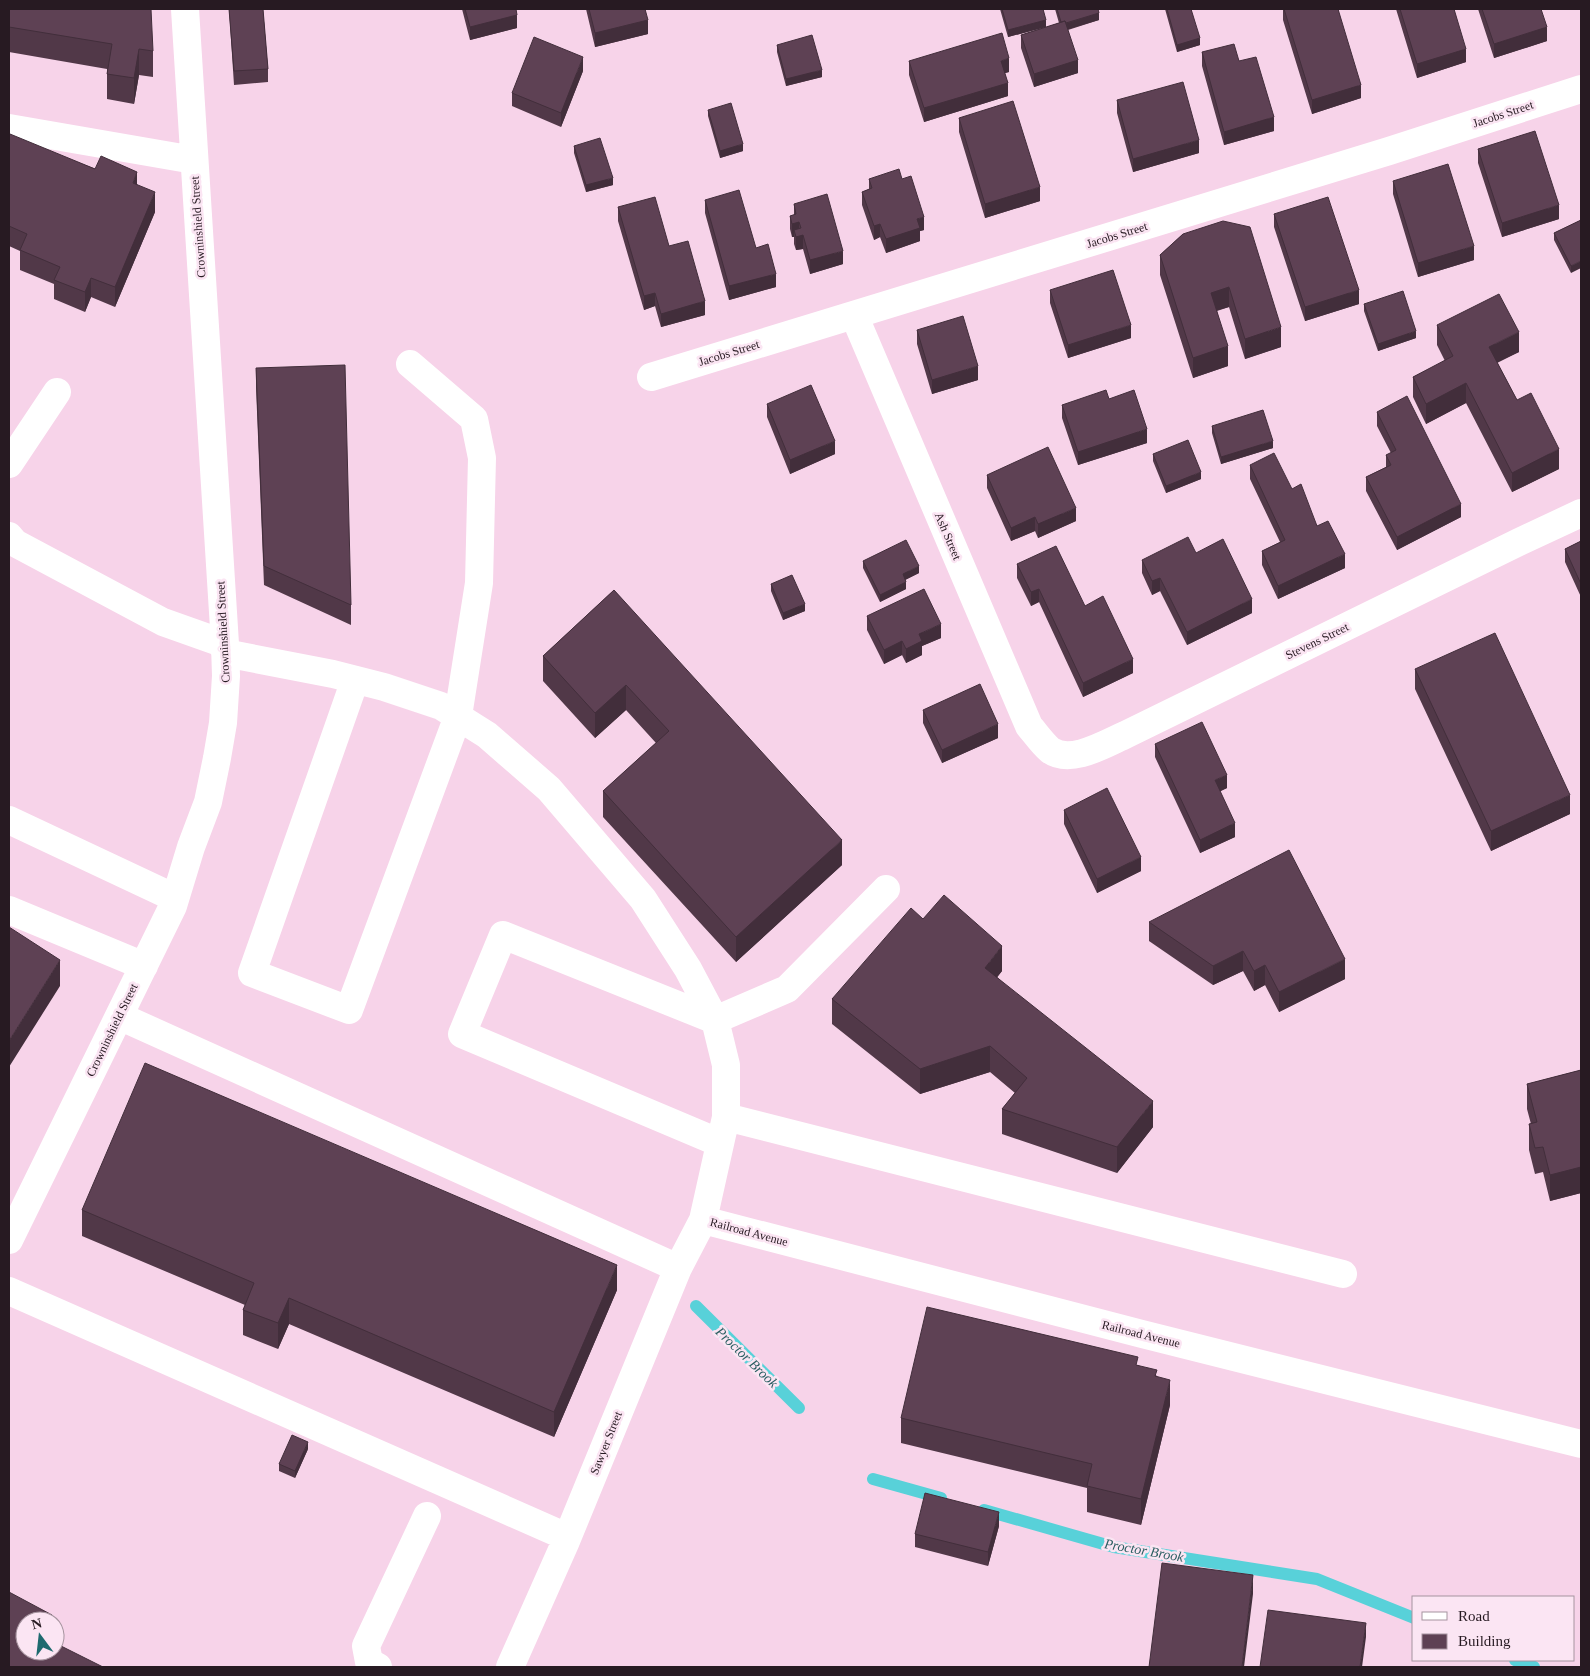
<svg xmlns="http://www.w3.org/2000/svg" width="1590" height="1676" font-family="Georgia,serif">
  <style>
    .lines { fill: none; stroke-linecap: round; stroke-linejoin: round }
    .stream { stroke: #58d1d9; stroke-width: 12 }
    .minor { stroke: #fff; stroke-width: 28 }
    .wall { fill: #513848 }
    .shaded-wall { fill: #422e3b }
    .building { fill: #5e4154; stroke: #422e3b }
    .labels { text-anchor: middle; stroke-width: 5; stroke-linejoin: round; paint-order: stroke }
    .street-label { font-size: 12px; fill: #271a22; stroke: #fbe5f3 }
    .water-label { font-size: 14px; font-style: italic; fill: #2b5f62; stroke: #fbe5f3 }
  </style>
  <rect width="100%" height="100%" fill="#f7d3e9"/>
  <g class="lines">
    <!-- stream -->
    <path class="stream" d="M 696,1306 L 799,1408
      M 873,1479 L 941,1498
      M 984,1510 L 1114,1547 L 1317,1579 L 1414,1618
      M 1515,1660 L 1534,1667"/>
    <!-- minor -->
    <path class="minor" d="M 9,128 L 194,160
      M 854,315 L 1029,726 C 1036,734 1042,743 1050,750 C 1070,765 1105,744 1125,735 L 1519,542 L 1581,513
      M 651,377 L 1389,151 L 1581,89
      M 9,464 L 57,392
      M 9,536 L 15,543 L 163,622 L 225,644
      M 225,653 L 333,674 L 384,687 L 441,706 L 487,735 L 549,789 L 643,899 L 688,969 L 715,1020 L 726,1065 L 726,1117 L 703,1220 L 678,1268 L 566,1541 L 510,1667
      M 355,680 L 252,973 L 349,1010 L 458,716 L 479,583 L 482,458 L 474,419 L 410,364
      M 9,820 L 175,898
      M 9,910 L 144,966
      M 119,1016 L 678,1268
      M 726,1117 L 1343,1274
      M 720,1143 L 462,1034 L 503,935 L 715,1020 L 787,989 L 886,889
      M 703,1220 L 1142,1334 L 1581,1444
      M 9,1240 L 173,906 L 191,847 L 208,802 L 217,758 L 223,723 L 226,676 L 225,644 L 185,9
      M 9,1291 L 567,1537
      M 378,1667 L 369,1662 L 366,1646 L 427,1516"/>
  </g>
  <!-- wall -->
  <path class="wall" d="M 9,9 L 153,51 L 153,77 L 139,75 L 134,104 L 107,99 L 107,69 L 9,52 Z
    M 229,9 L 263,9 L 268,69 L 268,82 L 234,85 Z
    M 462,9 L 516,9 L 517,28 L 470,40 Z
    M 586,9 L 645,9 L 648,34 L 595,47 Z
    M 1000,9 L 1043,9 L 1046,27 L 1008,37 Z
    M 1055,9 L 1098,9 L 1099,20 L 1068,30 L 1078,73 L 1034,87 L 1021,48 L 1021,35 L 1059,23 Z
    M 1165,9 L 1191,9 L 1200,45 L 1177,52 Z
    M 1283,9 L 1338,9 L 1361,98 L 1312,114 L 1283,20 Z
    M 1396,9 L 1454,9 L 1466,62 L 1417,78 Z
    M 1478,9 L 1541,9 L 1547,41 L 1494,58 Z
    M 777,45 L 822,77 L 786,86 L 777,52 Z
    M 1202,52 L 1239,61 L 1274,131 L 1224,145 L 1202,66 Z
    M 909,61 L 1009,72 L 1005,73 L 1008,96 L 924,122 L 909,75 Z
    M 583,71 L 561,127 L 512,106 L 512,93 Z
    M 1117,100 L 1199,153 L 1133,172 L 1117,113 Z
    M 708,110 L 743,151 L 720,158 L 708,116 Z
    M 959,118 L 1040,201 L 985,218 L 959,132 Z
    M 9,137 L 137,184 L 155,212 L 115,307 L 91,297 L 85,312 L 54,299 L 54,284 L 20,270 L 20,251 L 9,246 Z
    M 574,146 L 613,185 L 586,192 L 574,153 Z
    M 1478,149 L 1559,219 L 1502,237 L 1478,163 Z
    M 869,179 L 902,179 L 924,230 L 920,231 L 920,241 L 886,253 L 880,237 L 874,240 L 862,205 L 862,192 L 869,189 Z
    M 1393,181 L 1474,260 L 1418,277 L 1393,194 Z
    M 705,200 L 756,248 L 776,287 L 729,300 L 705,213 Z
    M 794,204 L 843,264 L 810,274 L 803,249 L 796,250 L 794,244 L 794,237 L 792,237 L 790,229 L 790,216 L 794,215 Z
    M 618,207 L 669,246 L 705,315 L 661,327 L 655,306 L 644,310 L 618,221 Z
    M 1274,214 L 1359,304 L 1305,321 L 1274,227 Z
    M 1581,220 L 1571,273 L 1554,240 L 1554,233 Z
    M 1183,234 L 1281,347 L 1245,359 L 1229,307 L 1217,311 L 1228,366 L 1193,378 L 1160,275 L 1160,255 Z
    M 1050,290 L 1131,338 L 1068,358 L 1050,303 Z
    M 1364,304 L 1416,338 L 1378,351 L 1364,311 Z
    M 1437,325 L 1519,352 L 1497,362 L 1517,400 L 1559,469 L 1512,492 L 1466,403 L 1426,424 L 1413,397 L 1413,377 L 1445,361 L 1437,345 Z
    M 917,330 L 978,380 L 932,394 L 917,344 Z
    M 256,368 L 351,605 L 351,625 L 264,585 L 256,387 Z
    M 1109,399 L 1147,443 L 1078,465 L 1062,418 L 1062,405 Z
    M 767,404 L 835,454 L 790,474 L 767,417 Z
    M 1377,412 L 1461,517 L 1397,550 L 1366,491 L 1366,477 L 1386,467 L 1386,455 L 1391,453 L 1377,426 Z
    M 1212,426 L 1273,448 L 1221,464 L 1212,433 Z
    M 1153,454 L 1201,479 L 1166,493 L 1153,461 Z
    M 1250,465 L 1292,489 L 1345,568 L 1278,599 L 1262,565 L 1262,551 L 1280,542 L 1250,479 Z
    M 987,475 L 1076,521 L 1038,538 L 1035,531 L 1011,541 L 987,488 Z
    M 1581,541 L 1581,597 L 1565,562 L 1565,549 Z
    M 1196,553 L 1252,613 L 1187,645 L 1160,591 L 1152,595 L 1142,573 L 1142,560 Z
    M 863,561 L 919,573 L 905,580 L 906,589 L 880,602 L 863,568 Z
    M 1017,564 L 1085,606 L 1133,673 L 1083,697 L 1039,602 L 1031,606 L 1017,578 Z
    M 771,584 L 805,611 L 783,620 L 771,591 Z
    M 614,590 L 842,865 L 736,962 L 603,817 L 603,791 L 656,743 L 626,710 L 595,738 L 543,681 L 543,656 Z
    M 867,616 L 941,638 L 922,646 L 922,655 L 906,663 L 902,655 L 884,664 L 867,630 Z
    M 1415,669 L 1570,814 L 1491,851 L 1415,689 Z
    M 923,710 L 998,738 L 942,763 L 923,723 Z
    M 1155,744 L 1227,788 L 1220,791 L 1235,837 L 1200,853 L 1155,757 Z
    M 1064,810 L 1141,871 L 1097,893 L 1064,824 Z
    M 923,919 L 1002,971 L 997,977 L 1153,1127 L 1117,1173 L 1002,1134 L 1002,1109 L 1015,1093 L 990,1072 L 920,1094 L 832,1024 L 832,999 Z
    M 1149,922 L 1345,979 L 1279,1012 L 1265,985 L 1254,991 L 1243,971 L 1213,985 L 1149,941 Z
    M 1581,1070 L 1581,1193 L 1550,1201 L 1543,1172 L 1535,1174 L 1529,1150 L 1529,1124 L 1531,1124 L 1527,1109 L 1527,1084 Z
    M 82,1210 L 617,1290 L 554,1437 L 289,1324 L 278,1349 L 243,1335 L 243,1310 L 245,1305 L 82,1236 Z
    M 1138,1365 L 1157,1376 L 1170,1405 L 1141,1525 L 1087,1512 L 1087,1488 L 901,1443 L 901,1418 Z
    M 308,1449 L 295,1478 L 279,1471 L 279,1464 Z
    M 999,1526 L 988,1566 L 915,1547 L 915,1534 Z"/>
  <!-- shaded-wall -->
  <path class="shaded-wall" d="M 1099,13 L 1099,20 L 1062,31 L 1062,25 Z
    M 517,15 L 517,28 L 470,40 L 470,27 Z
    M 648,20 L 648,34 L 595,47 L 595,33 Z
    M 1046,20 L 1046,27 L 1008,37 L 1008,30 Z
    M 1547,27 L 1547,41 L 1494,58 L 1494,44 Z
    M 1200,38 L 1200,45 L 1177,52 L 1177,45 Z
    M 139,49 L 139,75 L 134,104 L 134,78 Z
    M 1466,49 L 1466,62 L 1417,78 L 1417,64 Z
    M 583,57 L 583,71 L 561,127 L 561,113 Z
    M 1009,58 L 1009,72 L 1001,74 L 1001,61 Z
    M 1078,60 L 1078,73 L 1034,87 L 1034,74 Z
    M 822,70 L 822,77 L 786,86 L 786,79 Z
    M 1008,83 L 1008,96 L 924,122 L 924,108 Z
    M 1361,85 L 1361,98 L 1312,114 L 1312,100 Z
    M 1274,117 L 1274,131 L 1224,145 L 1224,132 Z
    M 1199,140 L 1199,153 L 1133,172 L 1133,159 Z
    M 743,144 L 743,151 L 720,158 L 720,151 Z
    M 137,172 L 137,191 L 133,183 Z
    M 613,178 L 613,185 L 586,192 L 586,185 Z
    M 1040,187 L 1040,201 L 985,218 L 985,204 Z
    M 155,192 L 155,212 L 115,307 L 115,287 Z
    M 1559,205 L 1559,219 L 1502,237 L 1502,223 Z
    M 924,217 L 924,230 L 920,231 L 920,241 L 886,253 L 886,239 L 917,219 Z
    M 799,222 L 799,235 L 794,230 L 794,237 L 792,237 L 792,224 Z
    M 880,224 L 880,237 L 874,240 L 874,226 Z
    M 803,235 L 803,249 L 796,250 L 796,237 Z
    M 1474,246 L 1474,260 L 1418,277 L 1418,263 Z
    M 843,251 L 843,264 L 810,274 L 810,260 Z
    M 1581,261 L 1581,268 L 1571,273 L 1571,266 Z
    M 776,274 L 776,287 L 729,300 L 729,286 Z
    M 91,278 L 91,297 L 85,312 L 85,292 Z
    M 1229,287 L 1229,307 L 1211,312 L 1211,293 Z
    M 1359,290 L 1359,304 L 1305,321 L 1305,307 Z
    M 655,293 L 655,306 L 644,310 L 644,296 Z
    M 705,301 L 705,315 L 661,327 L 661,314 Z
    M 1131,325 L 1131,338 L 1068,358 L 1068,345 Z
    M 1281,327 L 1281,347 L 1245,359 L 1245,339 Z
    M 1416,331 L 1416,338 L 1378,351 L 1378,344 Z
    M 1519,332 L 1519,352 L 1489,367 L 1489,347 Z
    M 1228,346 L 1228,366 L 1193,378 L 1193,358 Z
    M 978,366 L 978,380 L 932,394 L 932,380 Z
    M 1466,383 L 1466,403 L 1426,424 L 1426,404 Z
    M 1147,429 L 1147,443 L 1078,465 L 1078,452 Z
    M 835,441 L 835,454 L 790,474 L 790,460 Z
    M 1273,441 L 1273,448 L 1221,464 L 1221,457 Z
    M 1559,449 L 1559,469 L 1512,492 L 1512,473 Z
    M 1201,472 L 1201,479 L 1166,493 L 1166,486 Z
    M 1461,504 L 1461,517 L 1397,550 L 1397,537 Z
    M 1076,508 L 1076,521 L 1038,538 L 1038,524 Z
    M 1035,517 L 1035,531 L 1011,541 L 1011,528 Z
    M 1345,554 L 1345,568 L 1278,599 L 1278,586 Z
    M 919,566 L 919,573 L 903,581 L 903,574 Z
    M 1160,578 L 1160,591 L 1152,595 L 1152,581 Z
    M 906,582 L 906,589 L 880,602 L 880,595 Z
    M 1039,589 L 1039,602 L 1031,606 L 1031,592 Z
    M 1252,599 L 1252,613 L 1187,645 L 1187,632 Z
    M 805,604 L 805,611 L 783,620 L 783,613 Z
    M 941,624 L 941,638 L 922,646 L 922,655 L 906,663 L 906,649 L 919,634 Z
    M 902,641 L 902,655 L 884,664 L 884,650 Z
    M 1133,659 L 1133,673 L 1083,697 L 1083,683 Z
    M 626,685 L 626,710 L 595,738 L 595,713 Z
    M 998,724 L 998,738 L 942,763 L 942,750 Z
    M 1227,775 L 1227,788 L 1215,794 L 1215,780 Z
    M 1570,795 L 1570,814 L 1491,851 L 1491,831 Z
    M 1235,823 L 1235,837 L 1200,853 L 1200,840 Z
    M 842,840 L 842,865 L 736,962 L 736,937 Z
    M 1141,857 L 1141,871 L 1097,893 L 1097,879 Z
    M 1002,946 L 1002,971 L 985,993 L 985,968 Z
    M 1243,951 L 1243,971 L 1213,985 L 1213,966 Z
    M 1345,959 L 1345,979 L 1279,1012 L 1279,992 Z
    M 60,960 L 60,986 L 9,1067 L 9,1041 Z
    M 1265,965 L 1265,985 L 1254,991 L 1254,971 Z
    M 990,1046 L 990,1072 L 920,1094 L 920,1069 Z
    M 1153,1101 L 1153,1127 L 1117,1173 L 1117,1147 Z
    M 1581,1167 L 1581,1193 L 1550,1201 L 1550,1175 Z
    M 617,1265 L 617,1290 L 554,1437 L 554,1412 Z
    M 289,1298 L 289,1324 L 278,1349 L 278,1323 Z
    M 1170,1380 L 1170,1405 L 1141,1525 L 1141,1499 Z
    M 308,1442 L 308,1449 L 295,1478 L 295,1471 Z
    M 999,1512 L 999,1526 L 988,1566 L 988,1552 Z
    M 1253,1575 L 1253,1594 L 1244,1667 L 1242,1667 Z
    M 52,1615 L 52,1621 L 48,1621 Z
    M 1366,1623 L 1366,1637 L 1362,1667 L 1360,1667 Z"/>
  <!-- building -->
  <path class="building" d="M 9,9 L 151,9 L 153,51 L 139,49 L 134,78 L 107,74 L 112,44 L 9,27 Z
    M 229,9 L 263,9 L 268,69 L 234,71 Z
    M 465,9 L 516,9 L 517,15 L 470,27 Z
    M 589,9 L 645,9 L 648,20 L 595,33 Z
    M 1002,9 L 1043,9 L 1046,20 L 1008,30 Z
    M 1057,9 L 1098,9 L 1099,13 L 1066,23 L 1065,21 L 1061,22 Z
    M 1167,9 L 1191,9 L 1200,38 L 1177,45 Z
    M 1284,9 L 1338,9 L 1361,85 L 1312,100 Z
    M 1400,9 L 1454,9 L 1466,49 L 1417,64 Z
    M 1482,9 L 1541,9 L 1547,27 L 1494,44 Z
    M 1065,21 L 1078,60 L 1034,74 L 1021,35 Z
    M 1002,33 L 1009,58 L 1001,61 L 1008,83 L 924,108 L 909,61 Z
    M 812,35 L 822,70 L 786,79 L 777,45 Z
    M 534,37 L 583,57 L 561,113 L 512,93 Z
    M 1234,44 L 1239,61 L 1256,57 L 1274,117 L 1224,132 L 1202,52 Z
    M 1183,82 L 1199,140 L 1133,159 L 1117,100 Z
    M 1013,101 L 1040,187 L 985,204 L 959,118 Z
    M 731,103 L 743,144 L 720,151 L 708,110 Z
    M 1535,131 L 1559,205 L 1502,223 L 1478,149 Z
    M 10,134 L 95,169 L 101,156 L 137,172 L 133,183 L 155,192 L 115,287 L 91,278 L 85,292 L 54,280 L 60,267 L 20,250 L 27,234 L 9,226 L 9,137 Z
    M 600,138 L 613,178 L 586,185 L 574,146 Z
    M 1448,164 L 1474,246 L 1418,263 L 1393,181 Z
    M 899,169 L 902,179 L 911,176 L 924,217 L 917,219 L 920,228 L 886,239 L 880,224 L 874,226 L 862,192 L 872,188 L 869,179 Z
    M 739,190 L 756,248 L 768,244 L 776,274 L 729,286 L 705,200 Z
    M 827,194 L 843,251 L 810,260 L 803,235 L 796,237 L 794,230 L 801,228 L 799,222 L 792,224 L 790,216 L 796,214 L 794,204 Z
    M 655,197 L 669,246 L 688,241 L 705,301 L 661,314 L 655,293 L 644,296 L 618,207 Z
    M 1328,197 L 1359,290 L 1305,307 L 1274,214 Z
    M 1581,220 L 1581,261 L 1571,266 L 1554,233 Z
    M 1223,221 L 1250,227 L 1281,327 L 1245,339 L 1229,287 L 1211,293 L 1228,346 L 1193,358 L 1160,255 L 1183,234 Z
    M 1113,270 L 1131,325 L 1068,345 L 1050,290 Z
    M 1403,291 L 1416,331 L 1378,344 L 1364,304 Z
    M 1499,294 L 1519,332 L 1489,347 L 1517,400 L 1531,393 L 1559,449 L 1512,473 L 1466,383 L 1426,404 L 1413,377 L 1453,356 L 1437,325 Z
    M 963,316 L 978,366 L 932,380 L 917,330 Z
    M 345,365 L 351,605 L 264,566 L 256,368 Z
    M 811,385 L 835,441 L 790,460 L 767,404 Z
    M 1106,390 L 1109,399 L 1134,390 L 1147,429 L 1078,452 L 1062,405 Z
    M 1407,396 L 1461,504 L 1397,537 L 1366,477 L 1391,465 L 1386,455 L 1396,450 L 1377,412 Z
    M 1263,410 L 1273,441 L 1221,457 L 1212,426 Z
    M 1188,440 L 1201,472 L 1166,486 L 1153,454 Z
    M 1048,447 L 1076,508 L 1038,524 L 1035,517 L 1011,528 L 987,475 Z
    M 1274,453 L 1292,489 L 1301,484 L 1317,526 L 1328,521 L 1345,554 L 1278,586 L 1262,551 L 1285,540 L 1250,465 Z
    M 1188,537 L 1196,553 L 1223,539 L 1252,599 L 1187,632 L 1160,578 L 1152,581 L 1142,560 Z
    M 906,540 L 919,566 L 903,574 L 906,582 L 880,595 L 863,561 Z
    M 1581,541 L 1581,584 L 1565,549 Z
    M 1056,546 L 1085,606 L 1103,596 L 1133,659 L 1083,683 L 1039,589 L 1031,592 L 1017,564 Z
    M 792,575 L 805,604 L 783,613 L 771,584 Z
    M 924,589 L 941,624 L 919,634 L 922,641 L 906,649 L 902,641 L 884,650 L 867,616 Z
    M 614,590 L 842,840 L 736,937 L 603,791 L 669,731 L 626,685 L 595,713 L 543,656 Z
    M 1495,633 L 1570,795 L 1491,831 L 1415,669 Z
    M 980,684 L 998,724 L 942,750 L 923,710 Z
    M 1202,722 L 1227,775 L 1215,780 L 1235,823 L 1200,840 L 1155,744 Z
    M 1107,788 L 1141,857 L 1097,879 L 1064,810 Z
    M 1289,850 L 1345,959 L 1279,992 L 1265,965 L 1254,971 L 1243,951 L 1213,966 L 1149,922 Z
    M 944,895 L 1002,946 L 985,968 L 1153,1101 L 1117,1147 L 1002,1109 L 1027,1078 L 990,1046 L 920,1069 L 832,999 L 911,908 L 923,919 Z
    M 9,927 L 60,960 L 9,1041 Z
    M 145,1063 L 617,1265 L 554,1412 L 289,1298 L 278,1323 L 243,1310 L 254,1283 L 82,1210 Z
    M 1581,1070 L 1581,1167 L 1550,1175 L 1543,1147 L 1535,1148 L 1529,1124 L 1537,1122 L 1527,1084 Z
    M 927,1307 L 1138,1357 L 1136,1365 L 1157,1370 L 1155,1376 L 1170,1380 L 1141,1499 L 1087,1486 L 1092,1464 L 901,1418 Z
    M 292,1435 L 308,1442 L 295,1471 L 279,1464 Z
    M 925,1493 L 999,1512 L 988,1552 L 915,1534 Z
    M 1162,1563 L 1253,1575 L 1242,1667 L 1149,1667 Z
    M 9,1592 L 52,1615 L 48,1621 L 25,1621 L 25,1651 L 55,1651 L 55,1643 L 103,1667 L 9,1667 Z
    M 1268,1610 L 1366,1623 L 1360,1667 L 1260,1667 Z"/>
  <g class="labels">
    <!-- street labels -->
    <g class="street-label">
      <text transform="translate(1503 114) rotate(-18)" y="4">Jacobs Street</text>
      <text transform="translate(198 227) rotate(-94)" y="4">Crowninshield Street</text>
      <text transform="translate(1117 235) rotate(-17)" y="4">Jacobs Street</text>
      <text transform="translate(729 353) rotate(-17)" y="4">Jacobs Street</text>
      <text transform="translate(948 536) rotate(67)" y="4">Ash Street</text>
      <text transform="translate(223 632) rotate(-93)" y="4">Crowninshield Street</text>
      <text transform="translate(1317 641) rotate(-26)" y="4">Stevens Street</text>
      <text transform="translate(112 1030) rotate(-64)" y="4">Crowninshield Street</text>
      <text transform="translate(749 1232) rotate(15)" y="4">Railroad Avenue</text>
      <text transform="translate(1141 1334) rotate(14)" y="4">Railroad Avenue</text>
      <text transform="translate(606 1443) rotate(-68)" y="4">Sawyer Street</text>
    </g>
    <!-- water labels -->
    <g class="water-label">
      <text transform="translate(747 1357) rotate(44)" y="5">Proctor Brook</text>
      <text transform="translate(1144 1550) rotate(10)" y="5">Proctor Brook</text>
    </g>
  </g>
  <!-- border -->
  <rect width="1590" height="1676" fill="none" stroke="#271a22" stroke-width="20"/>
  <!-- legend -->
  <rect x="1412" y="1596" width="162" height="65" fill="#fbe5f3" stroke="#a6949f"/>
  <rect x="1422" y="1612" width="25" height="8" fill="#ffffff" stroke="#a6949f"/>
  <text x="1458" y="1621" font-size="15" fill="#271a22">Road</text>
  <rect x="1422" y="1634" width="25" height="15" fill="#5e4154" stroke="#a6949f"/>
  <text x="1458" y="1646" font-size="15" fill="#271a22">Building</text>
  <!-- north arrow -->
  <g transform="translate(40 1636) rotate(345)"><circle r="24" fill="#fbe5f3" stroke="#a6949f"/>
  <path d="M0-4L9 19L0 12L-9 19Z" fill="#1e6a6f"/>
  <text y="-8" font-size="14" font-weight="bold" text-anchor="middle" fill="#271a22">N</text>
  </g>
</svg>
